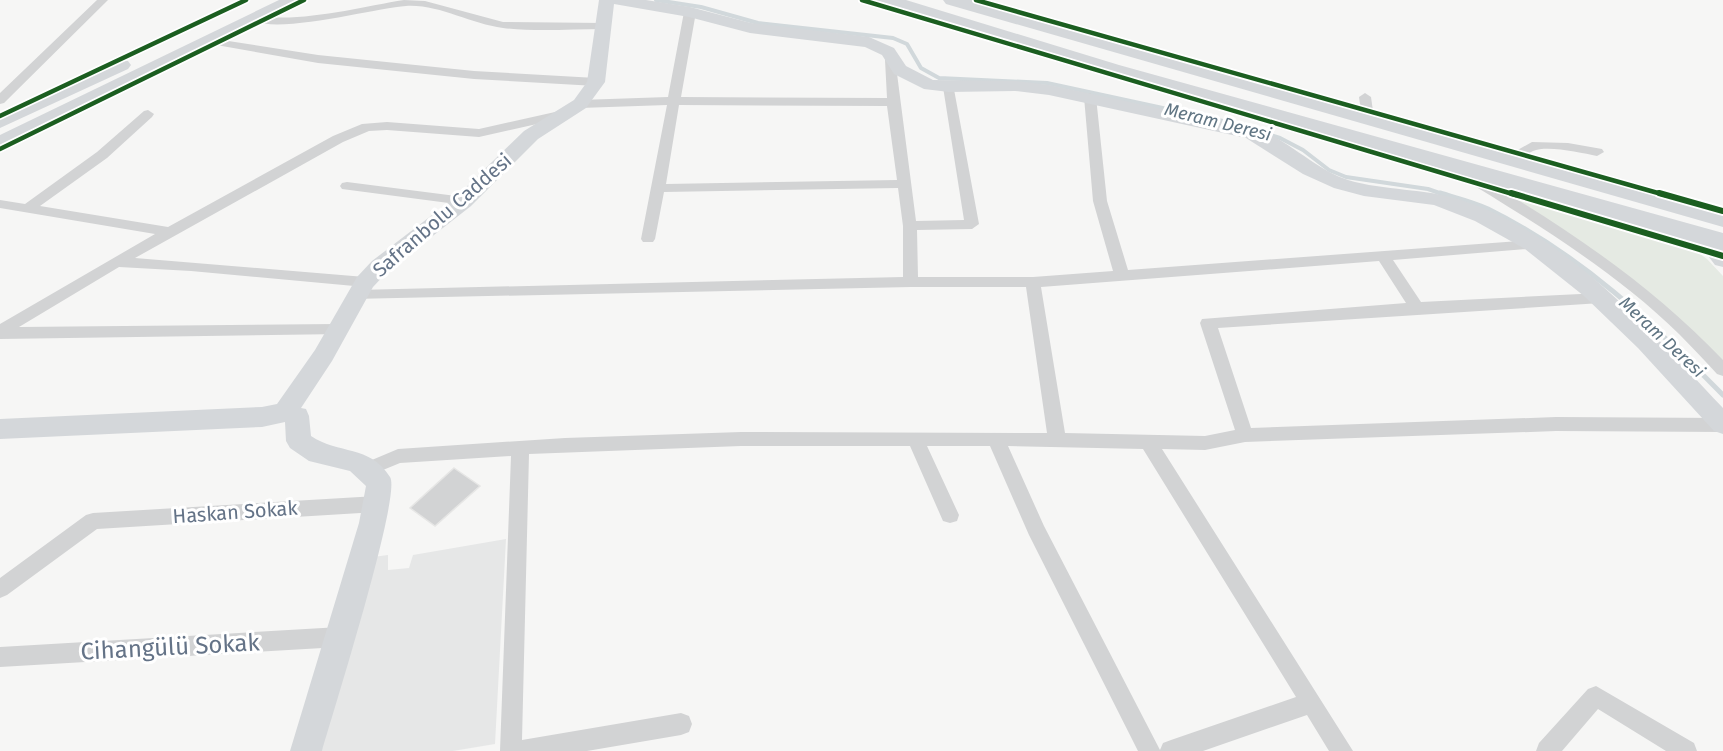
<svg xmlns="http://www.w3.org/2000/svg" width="1723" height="751" font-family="'Fira Sans',sans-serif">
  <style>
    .built { fill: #e6e7e7 }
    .green { fill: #e5eae3 }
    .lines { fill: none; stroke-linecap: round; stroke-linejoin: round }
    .stream-far1 { stroke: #d1d8db; stroke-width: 4 }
    .stream { stroke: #d1d8db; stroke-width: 5 }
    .building { fill: #d2d3d4; stroke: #e6e6e5; stroke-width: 1.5 }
    .street { fill: #d2d3d4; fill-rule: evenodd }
    .secondary { fill: #d4d7da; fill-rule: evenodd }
    .highway { fill: #d4d7da; fill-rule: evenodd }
    .cycleway-far1-casing { stroke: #fff; stroke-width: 8 }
    .cycleway-casing { stroke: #fff; stroke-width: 10 }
    .cycleway-far1 { stroke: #1b5e20; stroke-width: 4.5 }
    .cycleway { stroke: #1b5e20; stroke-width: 6 }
    .labels { text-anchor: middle; stroke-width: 6; stroke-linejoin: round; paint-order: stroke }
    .far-water-label { font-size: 18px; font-style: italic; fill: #607583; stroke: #fff }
    .street-label { font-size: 20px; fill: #647387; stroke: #fff }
    .near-street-label { font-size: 24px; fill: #647387; stroke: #fff }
  </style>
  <rect width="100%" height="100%" fill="#f6f6f5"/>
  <!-- built -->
  <path class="built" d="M 506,539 L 495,744 L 453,751 L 318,751 L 373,557 L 388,555 L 388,570 L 409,568 L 413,555 Z"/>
  <!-- green -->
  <path class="green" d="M 1517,196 L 1693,249 L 1707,259 L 1723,276 L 1723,365 L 1516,199 Z"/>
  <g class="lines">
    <!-- stream-far1 -->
    <path class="stream-far1" d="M 656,0 L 701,7 L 758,23 L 893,38 L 907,44 L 921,68 L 939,78 L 1047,83 L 1232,123 L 1280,138 L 1303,150 L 1329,170 L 1346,177 L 1428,189 L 1445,195"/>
    <!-- stream -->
    <path class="stream" d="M 1440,193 C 1456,198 1473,202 1488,209 C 1583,256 1650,321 1723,395"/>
  </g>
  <!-- building -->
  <path class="building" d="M 454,468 L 480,486 L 435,526 L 410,508 Z"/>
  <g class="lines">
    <!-- street -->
    <path class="street" d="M 97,0 L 108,0 L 4,103 L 0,104 L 0,93 Z
      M 404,0 L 425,1 L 503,22 L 604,23 L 610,26 L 604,29 C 571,29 536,32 503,28 C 470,24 439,4 406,6 C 374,8 271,37 248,18 L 254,15 C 297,24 360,7 404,0 Z
      M 690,9 L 696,12 L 681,97 L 887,98 L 885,60 L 891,56 L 895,58 L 916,221 L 964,220 L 943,87 L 949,83 L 953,84 L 979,224 L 972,229 L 917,230 L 918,277 L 1033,277 L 1113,271 L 1093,201 L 1084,97 L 1090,93 L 1096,97 L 1107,201 L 1128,270 L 1533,240 L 1538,242 L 1540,245 L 1538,248 L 1393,260 L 1421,302 L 1601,293 L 1606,294 L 1609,298 L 1606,302 L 1601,303 L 1218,328 L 1251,428 L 1556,417 L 1723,418 L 1723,432 L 1556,431 L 1245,442 L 1205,450 L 1162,449 L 1353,751 L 1329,751 L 1307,715 L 1203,751 L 1138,751 L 1029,535 L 990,446 L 927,446 L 959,515 L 957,521 L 950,523 L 943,521 L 910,446 L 741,446 L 529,454 L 522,740 L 681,713 L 689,716 L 692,724 L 689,732 L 681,735 L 587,751 L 500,751 L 511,456 L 400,463 L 366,477 L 360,475 L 357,470 L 360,465 L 398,449 L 565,438 L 741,432 L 1047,433 L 1026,287 L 911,287 L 352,299 L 349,295 L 352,291 L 357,290 L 903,277 L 903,226 L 898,188 L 664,192 L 655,239 L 653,242 L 643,242 L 641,239 L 667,105 L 580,108 L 574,104 L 580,100 L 668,97 L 684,12 ZM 679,105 L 887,106 L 897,180 L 666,184 ZM 1379,261 L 1406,303 L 1202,319 L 1200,323 L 1235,430 L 1205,436 L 1065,433 L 1041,287 ZM 1008,446 L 1143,449 L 1296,697 L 1171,740 L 1163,743 L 1160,750 L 1044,526 Z
      M 209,38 L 318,55 L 474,71 L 596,78 L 602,82 L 596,86 L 474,79 L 318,63 L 205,43 L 205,39 Z
      M 1365,93 L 1371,97 L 1374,118 L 1368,122 L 1362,118 L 1359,97 Z
      M 148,110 L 154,114 L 152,117 L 107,158 L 40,206 L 168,227 L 333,136 L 362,124 L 387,122 L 479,129 L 564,110 L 570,114 L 568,117 L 479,137 L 387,130 L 369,131 L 343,142 L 135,258 L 365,277 L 370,278 L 373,282 L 370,286 L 365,287 L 191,271 L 119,267 L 19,327 L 337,324 L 343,326 L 345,330 L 343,334 L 0,339 L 0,324 L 155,234 L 0,208 L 0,200 L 25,204 L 97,152 L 144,111 Z
      M 1532,142 L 1568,143 L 1602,149 L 1604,152 L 1597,156 C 1581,153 1548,145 1533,151 C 1524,155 1519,165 1507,162 L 1505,159 L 1507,156 Z
      M 1460,167 C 1477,171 1493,185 1508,194 C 1586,241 1660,294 1723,360 L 1723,376 L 1717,374 C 1705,361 1692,347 1679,334 C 1615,271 1532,221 1455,174 L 1453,171 L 1455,168 Z
      M 347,182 L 464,197 L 471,201 L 464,205 L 342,189 L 340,186 L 342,183 Z
      M 377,496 L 384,499 L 386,504 L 384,509 L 377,512 L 97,529 L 7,595 L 0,598 L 0,578 L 86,515 L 93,513 Z
      M 340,627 L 347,630 L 350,637 L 347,644 L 340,647 L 0,667 L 0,647 Z
      M 1596,686 L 1694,743 L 1697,751 L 1666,751 L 1598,709 L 1562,751 L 1536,751 L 1539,743 L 1588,689 Z"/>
    <!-- secondary -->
    <path class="secondary" d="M 279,0 L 300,0 L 298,3 L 0,148 L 0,135 Z
      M 599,0 L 646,0 L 690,7 L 751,23 L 869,37 L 894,48 L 906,66 L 933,80 L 1015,81 L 1049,85 L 1252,128 C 1287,137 1313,169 1348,180 C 1385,191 1424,188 1461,200 C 1568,235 1648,329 1723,408 L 1723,434 L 1714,431 L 1638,348 L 1584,296 L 1525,249 L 1475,221 L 1434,205 L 1364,196 L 1334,188 L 1303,174 L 1246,138 L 1049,95 L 1015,91 L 949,92 L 924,89 L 894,74 L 882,55 L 865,47 L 750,33 L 689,17 L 614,4 L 605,82 L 586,108 L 538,139 L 471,206 L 388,271 L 373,287 L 332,361 L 301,408 L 306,409 L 309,416 L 311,436 C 339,455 369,444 390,477 C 402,494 332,716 322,751 L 290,751 L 359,523 L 366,486 L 350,471 L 309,461 L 290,448 L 286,441 L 285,422 L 262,427 L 0,439 L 0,419 L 262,407 L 277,404 L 315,350 L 357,277 L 372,261 L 457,196 L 524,131 L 574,100 L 587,82 Z
      M 122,60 L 128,61 L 131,65 L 128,69 L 0,128 L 0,115 Z
      M 1703,229 L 1710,231 L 1723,246 L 1723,267 L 1715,265 L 1693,236 L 1696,231 Z"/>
    <!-- highway -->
    <path class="highway" d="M 875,0 L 906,0 L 1119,65 L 1723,233 L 1723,251 L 1103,75 L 878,4 Z
      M 943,0 L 975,0 L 1723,211 L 1723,227 L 946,4 Z"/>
    <defs>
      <path id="cycleway-far1" d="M 862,0 L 1516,195
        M 976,0 L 1665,195
        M 0,116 L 246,0
        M 0,149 L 304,0"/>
      <path id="cycleway" d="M 1511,193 L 1723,256
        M 1659,193 L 1723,211"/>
    </defs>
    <!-- cycleway-far1 casing -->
    <use href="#cycleway-far1" class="cycleway-far1-casing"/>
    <!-- cycleway casing -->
    <use href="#cycleway" class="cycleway-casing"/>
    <!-- cycleway-far1 -->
    <use href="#cycleway-far1" class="cycleway-far1"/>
    <!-- cycleway -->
    <use href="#cycleway" class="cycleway"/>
  </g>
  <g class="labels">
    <!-- far-water labels -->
    <g class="far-water-label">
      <text transform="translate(1218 122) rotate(14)" y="6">Meram Deresi</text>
      <text transform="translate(1662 337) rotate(43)" y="6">Meram Deresi</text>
    </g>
    <!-- street labels -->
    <g class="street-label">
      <text transform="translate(442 215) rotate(-41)" y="7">Safranbolu Caddesi</text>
      <text transform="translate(235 512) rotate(-4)" y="7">Haskan Sokak</text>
    </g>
    <!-- near-street labels -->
    <g class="near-street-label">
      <text transform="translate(170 647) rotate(-3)" y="8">Cihangülü Sokak</text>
    </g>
  </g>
</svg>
